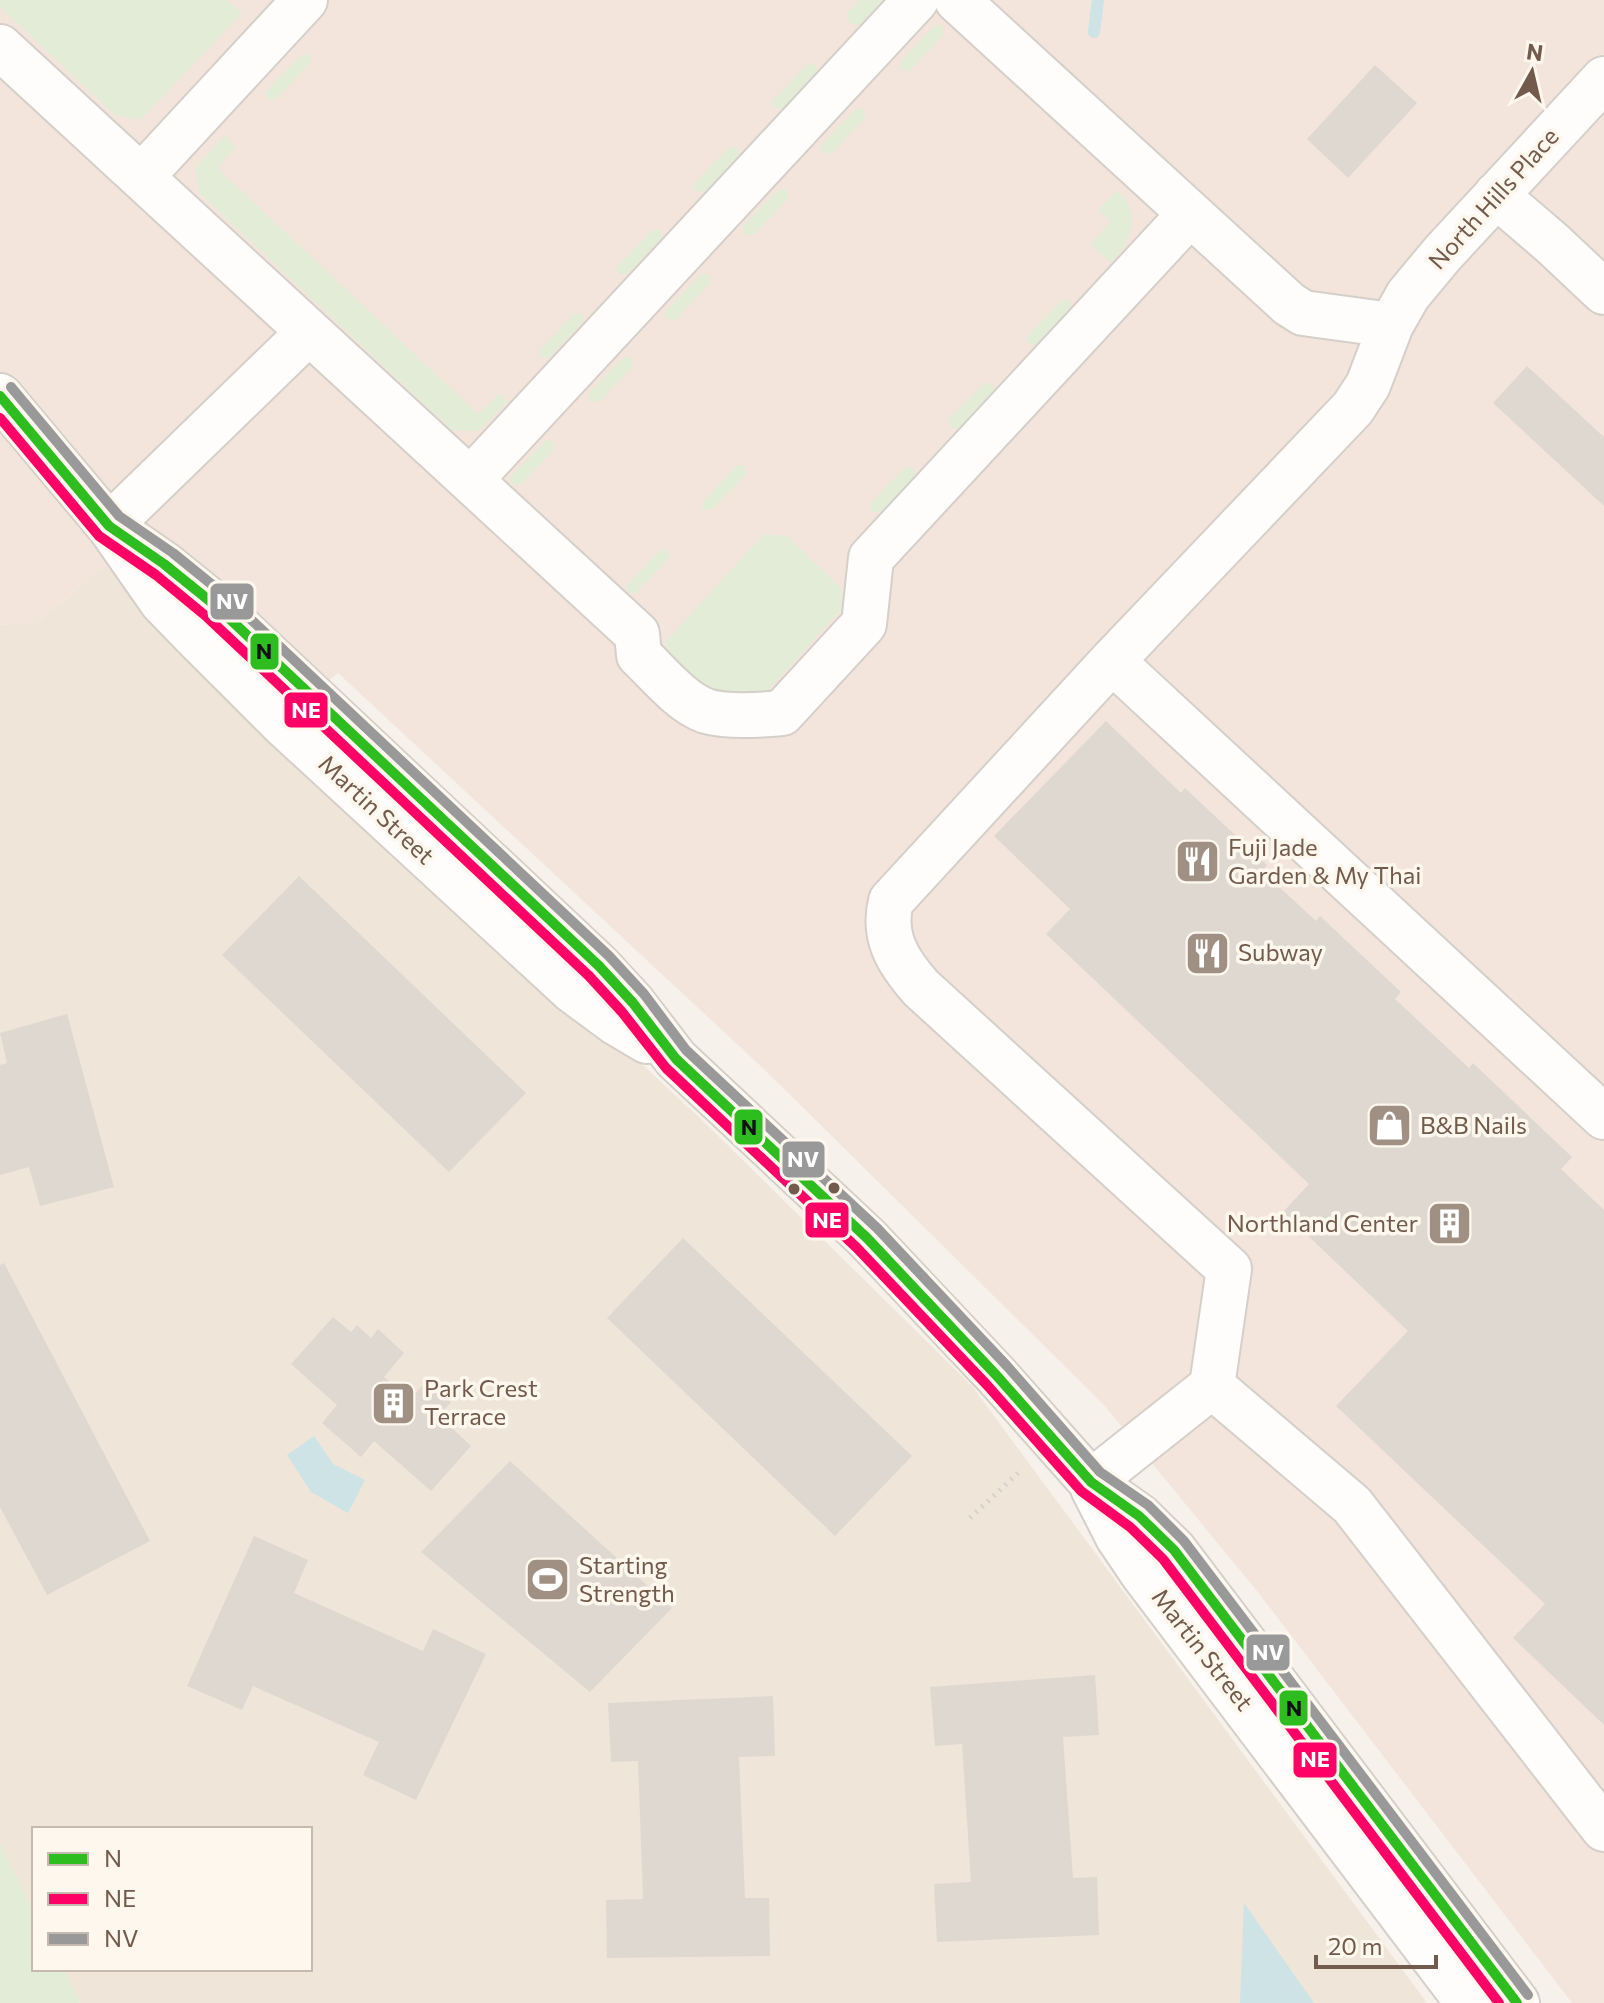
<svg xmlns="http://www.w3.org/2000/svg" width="1604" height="2003" font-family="Commissioner,sans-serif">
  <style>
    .residential { fill: #efe5d9 }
    .commercial { fill: #f3e5dc }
    .green { fill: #e3ecd7 }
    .water { fill: #cde3e5 }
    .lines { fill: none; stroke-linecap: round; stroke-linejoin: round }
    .stream { stroke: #cde3e5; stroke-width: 12 }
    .building { fill: #dfd8d1 }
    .minor-casing { stroke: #d5cfc9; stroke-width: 48 }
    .path { stroke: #d7d0cb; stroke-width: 5; stroke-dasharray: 2 6; stroke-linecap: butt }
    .minor { stroke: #fefdfc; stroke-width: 44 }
    .bus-1-casing { stroke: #fef7ed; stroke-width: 16 }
    .bus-2-casing { stroke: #fef7ed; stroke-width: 16 }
    .bus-3-casing { stroke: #fef7ed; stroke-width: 16 }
    .bus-1 { stroke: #2ebd1f; stroke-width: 10 }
    .bus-2 { stroke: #f06; stroke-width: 10 }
    .bus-3 { stroke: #999; stroke-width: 10 }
    .bus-dot { fill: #725b4d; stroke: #fef7ed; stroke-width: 3 }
    .labels { text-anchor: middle; stroke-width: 7; stroke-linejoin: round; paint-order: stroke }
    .street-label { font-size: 24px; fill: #725b4d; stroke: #fef7ed }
    .poi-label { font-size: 24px; fill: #725b4d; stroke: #fef7ed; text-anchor: start }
    .line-badge { stroke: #fef7ed; stroke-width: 3 }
    .badge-label { font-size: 22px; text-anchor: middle; font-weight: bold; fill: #fff }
    .pale-badge-label { font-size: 22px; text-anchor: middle; font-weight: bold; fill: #111 }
  </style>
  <rect width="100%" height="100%" fill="#f6f2eb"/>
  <!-- residential -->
  <path class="residential" d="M 104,565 L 702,1120 L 972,1386 L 1427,2003 L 80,2003 L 63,1969 L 310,1969 L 310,1829 L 34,1829 L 34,1912 L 0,1844 L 0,625 L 40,621 Z"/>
  <!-- commercial -->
  <path class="commercial" d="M 0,0 L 1604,0 L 1604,2003 L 1572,2003 L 1257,1591 L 1104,1405 L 767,1072 L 338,673 L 275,725 L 104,565 L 40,621 L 0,625 Z"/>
  <!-- green -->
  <path class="green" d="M 0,0 L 227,0 L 242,13 L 141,119 L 116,116 L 0,7 Z
    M 859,0 L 885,0 L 861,25 L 849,23 L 847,13 Z
    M 942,25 L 944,34 L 909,71 L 900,69 L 899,63 L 934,26 Z
    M 309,54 L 311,62 L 276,99 L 267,99 L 266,91 L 301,56 Z
    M 816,64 L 818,72 L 783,109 L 774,108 L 772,101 L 807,65 Z
    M 864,108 L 866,117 L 831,154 L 822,152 L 821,145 L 856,109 Z
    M 225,135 L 236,147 L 217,168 L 478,414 L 500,393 L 507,402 L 479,431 L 452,430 L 199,193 L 195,168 Z
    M 737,147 L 739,155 L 705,192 L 695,191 L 694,184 L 729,148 Z
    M 786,189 L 788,198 L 754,235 L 744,234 L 743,226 L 778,190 Z
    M 1117,191 C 1144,213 1130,242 1111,263 L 1090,244 L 1111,222 L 1098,210 Z
    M 660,229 L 662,238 L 627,274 L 618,274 L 617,267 L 651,231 Z
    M 708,274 L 710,283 L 675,320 L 666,318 L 665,312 L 700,275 Z
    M 1070,299 L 1072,309 L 1037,345 L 1028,344 L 1026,337 L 1061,301 Z
    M 582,313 L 584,321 L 549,358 L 540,357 L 539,350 L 574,314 Z
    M 632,357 L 633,366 L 599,402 L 589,402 L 588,394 L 623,358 Z
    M 992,383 L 994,392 L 959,429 L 950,427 L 948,420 L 983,384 Z
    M 553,440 L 555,448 L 521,485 L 512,484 L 510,477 L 545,441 Z
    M 745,465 L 747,474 L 712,510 L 703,510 L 702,503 L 736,466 Z
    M 913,467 L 915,476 L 881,512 L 871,512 L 870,504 L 905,468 Z
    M 764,534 L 787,536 L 841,588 L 844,606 L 761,698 L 708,700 L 668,656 L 666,641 Z
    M 668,549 L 670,557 L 636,593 L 627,593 L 626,586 L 660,550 Z
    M 0,1844 L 34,1912 L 34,1969 L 63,1969 L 80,2003 L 0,2003 Z"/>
  <!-- water -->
  <path class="water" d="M 314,1436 L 333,1464 L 365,1480 L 348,1513 L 311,1492 L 287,1455 Z
    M 1244,1903 L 1314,2003 L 1240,2003 Z"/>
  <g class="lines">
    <!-- stream -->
    <path class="stream" d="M 1094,32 L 1098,0"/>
  </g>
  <!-- building -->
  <path class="building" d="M 1375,65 L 1417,103 L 1348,178 L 1307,139 Z
    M 1527,366 L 1604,437 L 1604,506 L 1493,403 Z
    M 1106,721 L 1181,793 L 1185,788 L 1267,865 L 1262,871 L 1316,921 L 1320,916 L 1401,992 L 1395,999 L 1469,1068 L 1473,1063 L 1572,1157 L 1561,1169 L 1604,1210 L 1604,1725 L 1513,1638 L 1545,1604 L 1336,1406 L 1408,1331 L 1283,1212 L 1309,1184 L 1046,934 L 1070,909 L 994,836 Z
    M 299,876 L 526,1093 L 449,1172 L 222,955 Z
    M 67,1014 L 114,1187 L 40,1206 L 29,1167 L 0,1175 L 0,1065 L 7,1063 L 0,1033 Z
    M 683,1238 L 912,1456 L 835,1536 L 607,1318 Z
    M 4,1263 L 150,1541 L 47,1595 L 0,1507 L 0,1265 Z
    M 333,1317 L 351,1332 L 357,1325 L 371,1338 L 378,1329 L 404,1353 L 384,1377 L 410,1399 L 427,1381 L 451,1402 L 445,1409 L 460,1422 L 454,1430 L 471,1446 L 431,1491 L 374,1441 L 361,1457 L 322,1423 L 337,1405 L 291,1364 Z
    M 510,1461 L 672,1608 L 590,1692 L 421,1552 Z
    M 254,1536 L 308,1560 L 294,1593 L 423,1651 L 433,1629 L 486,1654 L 416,1800 L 363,1775 L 379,1742 L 253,1686 L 242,1710 L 187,1686 Z
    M 1095,1675 L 1099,1735 L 1063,1737 L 1073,1878 L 1097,1877 L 1099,1935 L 937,1942 L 934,1884 L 971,1882 L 962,1744 L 935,1746 L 930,1687 Z
    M 773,1696 L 775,1756 L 739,1757 L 745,1898 L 769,1898 L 770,1956 L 607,1958 L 606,1900 L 643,1899 L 638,1761 L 611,1762 L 608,1703 Z"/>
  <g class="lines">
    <defs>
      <path id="minor" d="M 305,0 L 141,177 L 637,634 L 639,655 C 658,673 681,702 706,711 C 726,717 761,715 782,713 L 864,624 L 871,558 L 1190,214
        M 957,0 L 1289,304 L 1303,313 L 1391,325
        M 0,47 L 141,177
        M 1496,195 L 1553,244 L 1604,292
        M 0,396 L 109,526 L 162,602 L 193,634 L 282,723 L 573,991 L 615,1022 L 647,1041
        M 470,480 L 916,0
        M 109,526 L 164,564 L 216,606 L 599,966 L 633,1003 L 676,1059 L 867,1238 L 997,1376 L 1091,1482 L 1139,1516 L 1174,1550 L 1517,2003
        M 109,526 L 309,332
        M 1112,661 L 1604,1117
        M 1212,1386 L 1352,1505 L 1604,1829
        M 1091,1482 L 1212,1386 L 1229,1269 L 921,988 C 898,962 882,937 891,901 L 1112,661 L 1353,408 L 1368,385 L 1391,325 L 1408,295 L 1443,253 L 1604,79
        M 1093,1488 L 1118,1537 L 1143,1574 L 1468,2003"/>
    </defs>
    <!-- minor casing -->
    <use href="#minor" class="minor-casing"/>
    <!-- path -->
    <path class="path" d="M 970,1518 L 1018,1473"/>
    <!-- minor -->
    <use href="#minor" class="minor"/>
    <defs>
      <path id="bus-1" d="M 0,396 L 109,526 L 164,564 L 216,606 L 599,966 L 633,1003 L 676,1059 L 867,1238 L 997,1376 L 1091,1482 L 1139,1516 L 1174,1550 L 1517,2003"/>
      <path id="bus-2" d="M 0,418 L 99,536 L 156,575 L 207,617 L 589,976 L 622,1012 L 666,1068 L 857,1248 L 987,1385 L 1081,1491 L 1130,1527 L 1163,1559 L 1499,2003"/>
      <path id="bus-3" d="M 11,387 L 119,516 L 173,553 L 226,596 L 609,956 L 644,994 L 686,1050 L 877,1228 L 1007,1366 L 1100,1472 L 1148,1505 L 1184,1541 L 1528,1995"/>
    </defs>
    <!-- bus-1 casing -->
    <use href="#bus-1" class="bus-1-casing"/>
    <!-- bus-2 casing -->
    <use href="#bus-2" class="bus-2-casing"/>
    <!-- bus-3 casing -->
    <use href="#bus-3" class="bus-3-casing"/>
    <!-- bus-1 -->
    <use href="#bus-1" class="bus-1"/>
    <!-- bus-2 -->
    <use href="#bus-2" class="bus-2"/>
    <!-- bus-3 -->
    <use href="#bus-3" class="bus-3"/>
  </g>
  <!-- icons -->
  <defs>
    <symbol id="restaurant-square" viewBox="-11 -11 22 22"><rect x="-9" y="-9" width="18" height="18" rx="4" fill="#a09084" stroke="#fef7ed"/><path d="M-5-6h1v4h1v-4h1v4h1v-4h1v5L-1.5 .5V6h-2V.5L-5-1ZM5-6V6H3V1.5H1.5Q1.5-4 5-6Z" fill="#fff"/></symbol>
    <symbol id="shop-square" viewBox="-11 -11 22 22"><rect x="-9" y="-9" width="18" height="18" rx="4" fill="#a09084" stroke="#fef7ed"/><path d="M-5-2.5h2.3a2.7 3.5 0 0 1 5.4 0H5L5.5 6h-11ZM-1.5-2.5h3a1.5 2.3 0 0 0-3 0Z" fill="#fff"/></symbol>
    <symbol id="building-square" viewBox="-11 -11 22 22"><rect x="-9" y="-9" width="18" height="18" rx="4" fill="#a09084" stroke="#fef7ed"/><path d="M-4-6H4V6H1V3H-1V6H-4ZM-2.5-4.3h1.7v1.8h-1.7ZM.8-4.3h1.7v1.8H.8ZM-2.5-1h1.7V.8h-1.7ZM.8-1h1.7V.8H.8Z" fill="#fff"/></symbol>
    <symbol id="stadium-square" viewBox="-11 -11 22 22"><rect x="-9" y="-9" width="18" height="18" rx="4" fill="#a09084" stroke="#fef7ed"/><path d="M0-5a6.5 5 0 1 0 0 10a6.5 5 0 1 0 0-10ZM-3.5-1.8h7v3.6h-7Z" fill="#fff"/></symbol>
  </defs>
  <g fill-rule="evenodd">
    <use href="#restaurant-square" x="1172" y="836" width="51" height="51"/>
    <use href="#restaurant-square" x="1182" y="928" width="51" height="51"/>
    <use href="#shop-square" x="1364" y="1100" width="51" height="51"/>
    <use href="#building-square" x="1424" y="1198" width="51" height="51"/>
    <use href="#building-square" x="368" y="1378" width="51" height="51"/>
    <use href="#stadium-square" x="522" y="1554" width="51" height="51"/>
  </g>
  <!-- markers -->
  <g class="bus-dot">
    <circle cx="834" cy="1188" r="7"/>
    <circle cx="794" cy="1189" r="7"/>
  </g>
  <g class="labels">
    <!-- street labels -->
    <g class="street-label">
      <text transform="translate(1494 199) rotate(-48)" y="8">North Hills Place</text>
      <text transform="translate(376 810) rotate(43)" y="8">Martin Street</text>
      <text transform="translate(1202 1650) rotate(52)" y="8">Martin Street</text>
    </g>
    <!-- poi labels -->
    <g class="poi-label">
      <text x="1228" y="856">Fuji Jade<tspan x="1228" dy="28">Garden &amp; My Thai</tspan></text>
      <text x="1238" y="961">Subway</text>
      <text x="1420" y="1134">B&amp;B Nails</text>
      <text x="1418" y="1232" text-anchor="end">Northland Center</text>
      <text x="424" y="1397">Park Crest<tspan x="424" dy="28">Terrace</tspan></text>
      <text x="579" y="1574">Starting<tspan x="579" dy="28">Strength</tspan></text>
    </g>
  </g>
  <g class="line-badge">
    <rect x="209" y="582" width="46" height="39" rx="8" fill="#999"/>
    <rect x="249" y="632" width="31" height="39" rx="8" fill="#2ebd1f"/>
    <rect x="283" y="691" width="46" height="38" rx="8" fill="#f06"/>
    <rect x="733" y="1108" width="31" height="38" rx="8" fill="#2ebd1f"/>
    <rect x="781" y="1140" width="45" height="39" rx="8" fill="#999"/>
    <rect x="804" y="1201" width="46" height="38" rx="8" fill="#f06"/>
    <rect x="1245" y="1633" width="46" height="39" rx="8" fill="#999"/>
    <rect x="1278" y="1689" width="31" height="38" rx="8" fill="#2ebd1f"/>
    <rect x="1292" y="1741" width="46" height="38" rx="8" fill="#f06"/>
  </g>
  <g class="badge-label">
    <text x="232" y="609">NV</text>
    <text x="306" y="718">NE</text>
    <text x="803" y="1167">NV</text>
    <text x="827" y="1228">NE</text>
    <text x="1268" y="1660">NV</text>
    <text x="1315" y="1767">NE</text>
  </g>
  <g class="pale-badge-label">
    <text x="264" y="659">N</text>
    <text x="749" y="1135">N</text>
    <text x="1294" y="1716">N</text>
  </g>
  <!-- legend -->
  <rect x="32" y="1827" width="280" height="144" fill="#fef7ed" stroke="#c6b9ad" stroke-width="2"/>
  <rect x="48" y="1853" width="40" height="12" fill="#2ebd1f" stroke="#c6b9ad" stroke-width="2"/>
  <text x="104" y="1867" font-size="24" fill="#725b4d">N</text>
  <rect x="48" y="1893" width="40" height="12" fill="#ff0066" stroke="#c6b9ad" stroke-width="2"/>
  <text x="104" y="1907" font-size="24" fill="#725b4d">NE</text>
  <rect x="48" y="1933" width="40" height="12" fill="#999999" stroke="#c6b9ad" stroke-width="2"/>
  <text x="104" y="1947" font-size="24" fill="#725b4d">NV</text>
  <!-- north arrow -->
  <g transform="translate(1532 72) rotate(8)" stroke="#fef7ed" stroke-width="6" paint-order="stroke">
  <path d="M0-6L14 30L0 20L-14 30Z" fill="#725b4d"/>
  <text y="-12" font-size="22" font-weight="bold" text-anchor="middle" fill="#725b4d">N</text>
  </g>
  <!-- scale -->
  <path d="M1316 1955v12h120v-12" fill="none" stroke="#725b4d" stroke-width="4"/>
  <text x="1328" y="1955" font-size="24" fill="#725b4d" stroke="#fef7ed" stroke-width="6" paint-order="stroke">20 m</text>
</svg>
